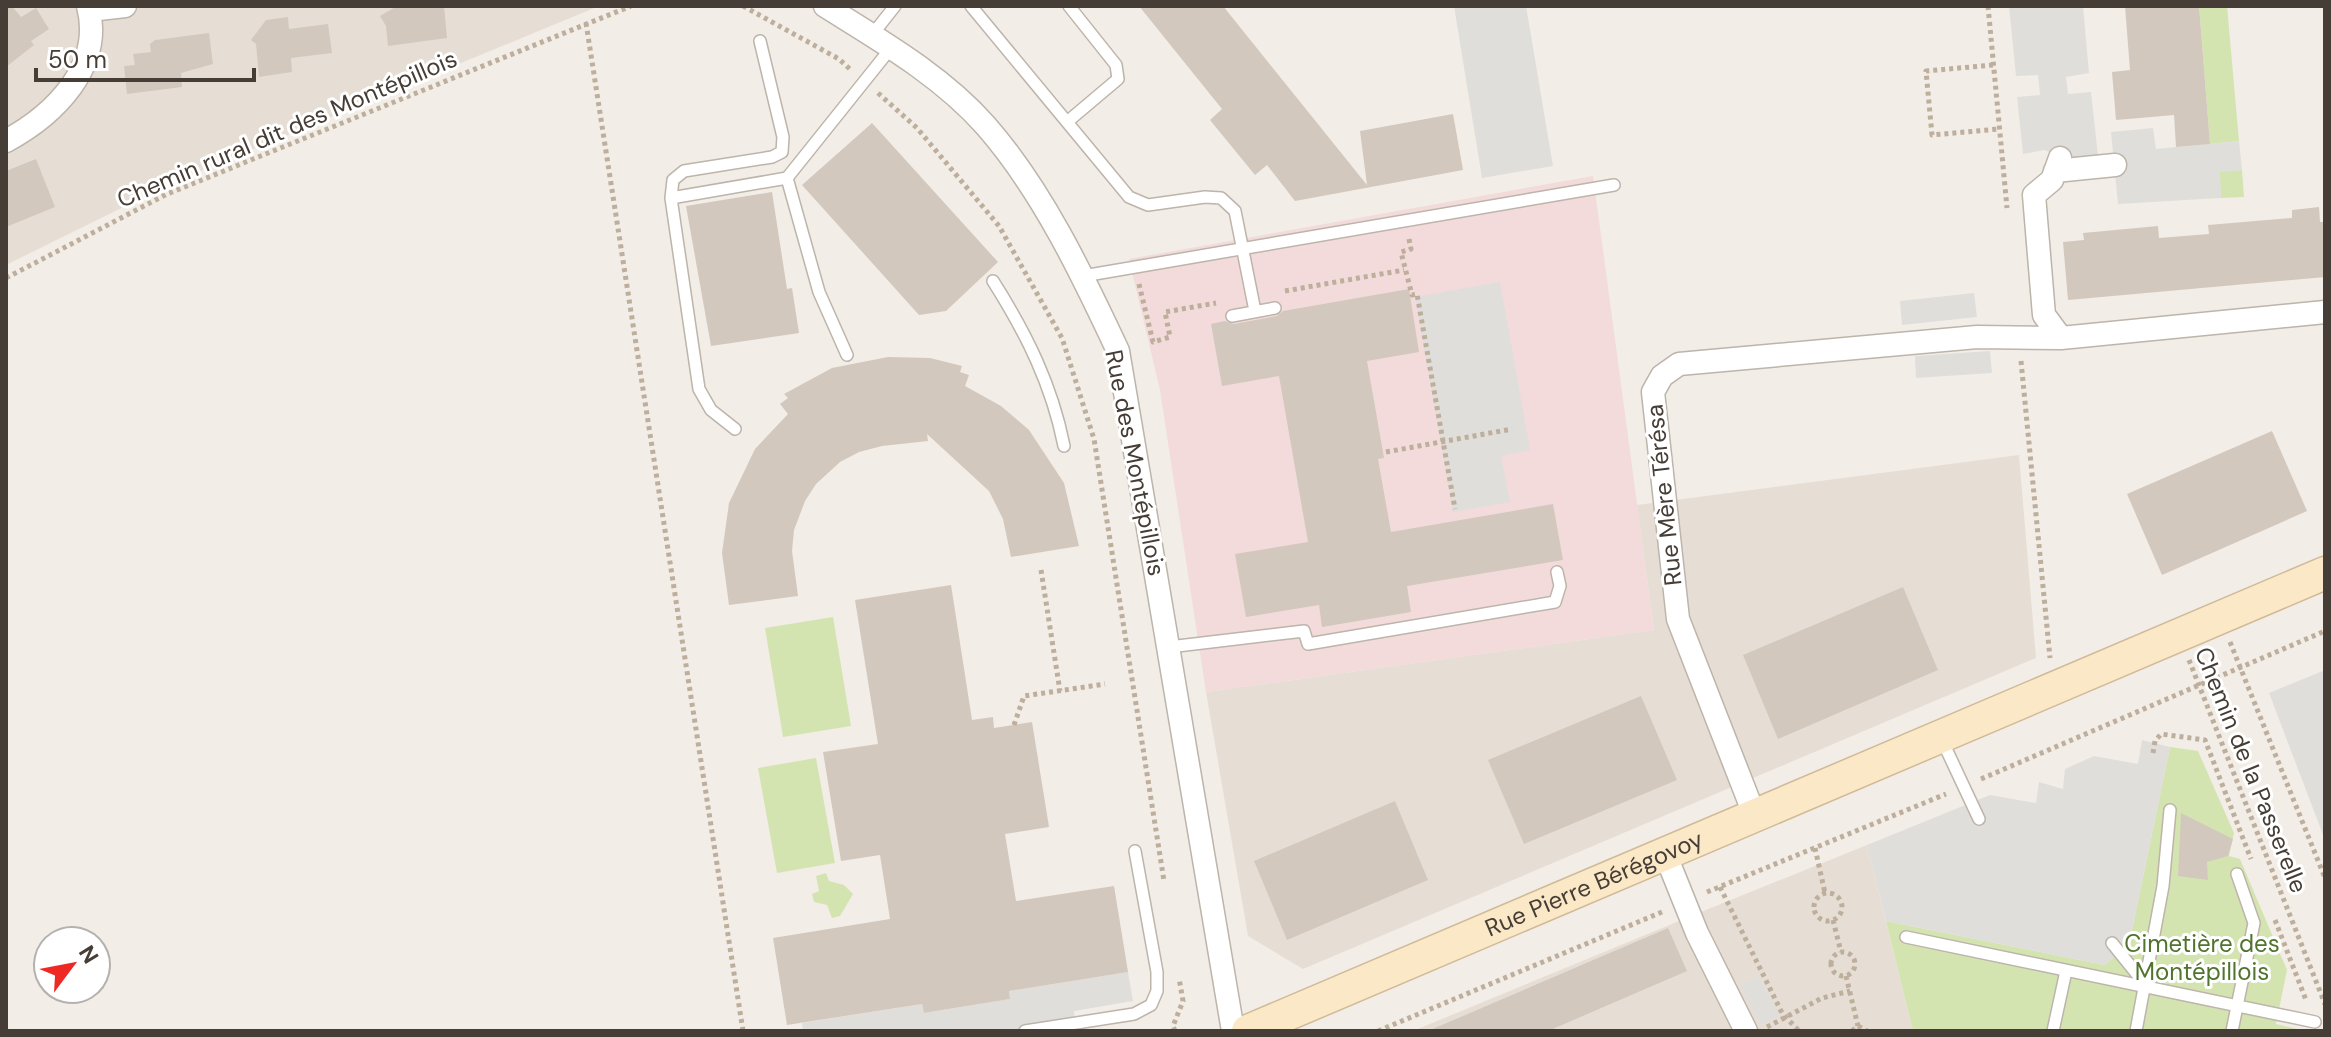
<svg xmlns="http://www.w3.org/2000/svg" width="2331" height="1037" font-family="'DM Sans',sans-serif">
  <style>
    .residential { fill: #e6ded5 }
    .medical { fill: #f2dbda }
    .green { fill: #d4e4b1 }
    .parking { fill: #e0dedb }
    .building { fill: #d3c8bd }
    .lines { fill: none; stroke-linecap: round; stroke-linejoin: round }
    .lane-casing { stroke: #bdb4aa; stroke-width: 14 }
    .street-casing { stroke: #bdb4aa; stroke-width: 25 }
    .secondary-casing { stroke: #d0ba98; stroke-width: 35 }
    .path { stroke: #beae9c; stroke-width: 5; stroke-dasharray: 4 4; stroke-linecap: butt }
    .lane { stroke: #fff; stroke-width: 11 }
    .street { stroke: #fff; stroke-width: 22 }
    .secondary { stroke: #fbe8c7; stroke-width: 32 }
    .labels { text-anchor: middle; stroke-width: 6; stroke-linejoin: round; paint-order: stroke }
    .street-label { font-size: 24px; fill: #453d36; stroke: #fff }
    .park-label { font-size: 24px; fill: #50732d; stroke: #fff }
  </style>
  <rect width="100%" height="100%" fill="#f2ede7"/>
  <!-- residential -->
  <path class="residential" d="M 6,6 L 599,6 L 174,182 L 6,265 Z
    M 2019,455 L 2036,658 L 1303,969 L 1248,936 L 1206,692 L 1654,630 L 1637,505 Z
    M 1867,845 L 1913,1031 L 1413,1031 L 1696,914 Z"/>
  <!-- medical -->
  <path class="medical" d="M 1593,176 L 1654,630 L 1206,692 L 1160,390 L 1129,259 Z"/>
  <!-- green -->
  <path class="green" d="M 2199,6 L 2227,6 L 2239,141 L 2210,144 Z
    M 2242,170 L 2244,197 L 2221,198 L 2219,171 Z
    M 833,617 L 851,726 L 783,737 L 765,628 Z
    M 2170,747 L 2198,751 L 2234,833 L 2229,856 L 2240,859 L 2287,970 L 2276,1024 L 2306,1031 L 1913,1031 L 1886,921 L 2105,965 L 2129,944 Z
    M 816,758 L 835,863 L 777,873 L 758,768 Z
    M 826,873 L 829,881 L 844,885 L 853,894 L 840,916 L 832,918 L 827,905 L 814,902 L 812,894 L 819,891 L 816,876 Z"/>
  <!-- parking -->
  <path class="parking" d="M 1454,6 L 1526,6 L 1553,166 L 1482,178 Z
    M 2009,6 L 2083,6 L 2089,73 L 2066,77 L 2068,94 L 2091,92 L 2098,156 L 2060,158 L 2045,150 L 2023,154 L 2017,97 L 2040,95 L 2038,75 L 2016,76 Z
    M 2153,128 L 2156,149 L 2239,141 L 2242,170 L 2220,172 L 2221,198 L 2118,204 L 2111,132 Z
    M 1500,282 L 1530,450 L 1501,456 L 1510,502 L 1453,512 L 1415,297 Z
    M 1974,293 L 1977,317 L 1902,325 L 1900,301 Z
    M 1990,351 L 1992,373 L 1916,378 L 1915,356 Z
    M 2325,670 L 2325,840 L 2269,693 Z
    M 2142,740 L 2170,747 L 2129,944 L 2105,965 L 1886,921 L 1867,845 L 1990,795 L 2036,803 L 2039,782 L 2063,789 L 2065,769 L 2094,756 L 2138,764 Z
    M 1128,972 L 1133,1001 L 1074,1011 L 1076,1031 L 803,1031 L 802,1023 L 922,1004 L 924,1013 L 942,1010 L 1010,999 L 1009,991 Z
    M 1758,976 L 1780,1015 L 1762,1025 L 1740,986 Z"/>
  <!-- building -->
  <path class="building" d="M 6,6 L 12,6 L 21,17 L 36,8 L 49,29 L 31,41 L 34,45 L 6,67 Z
    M 397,6 L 444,6 L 447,38 L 388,46 L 386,26 L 380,16 Z
    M 1139,6 L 1223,6 L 1367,185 L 1360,131 L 1453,114 L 1463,170 L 1295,201 L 1267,165 L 1255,175 L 1210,120 L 1222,109 Z
    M 2125,6 L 2199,6 L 2210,144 L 2176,147 L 2174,115 L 2116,120 L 2112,72 L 2130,70 Z
    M 288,17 L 289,29 L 328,24 L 332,53 L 291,58 L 292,72 L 259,77 L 256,44 L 251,40 L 266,20 Z
    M 209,33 L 213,64 L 181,73 L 182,87 L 127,94 L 124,66 L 135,65 L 133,54 L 151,52 L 150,44 L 155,40 Z
    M 872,123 L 998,262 L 946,311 L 919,315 L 802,185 Z
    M 36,159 L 55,207 L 6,227 L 6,171 Z
    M 772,192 L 787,289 L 792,288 L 799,333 L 711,346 L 686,206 Z
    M 2319,207 L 2320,222 L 2325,222 L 2325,277 L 2068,300 L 2063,242 L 2084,240 L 2083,233 L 2158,226 L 2159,238 L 2209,234 L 2208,225 L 2292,218 L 2292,210 Z
    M 1409,289 L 1419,352 L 1367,361 L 1384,458 L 1378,459 L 1391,532 L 1553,504 L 1563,560 L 1407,586 L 1411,612 L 1322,627 L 1319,605 L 1246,617 L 1235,554 L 1308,542 L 1279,376 L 1222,386 L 1211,324 L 1225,321 L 1234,324 L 1277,316 L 1283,311 Z
    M 888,357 L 930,358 L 962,366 L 960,372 L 969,375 L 965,386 L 1001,406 L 1029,430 L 1064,483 L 1079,546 L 1011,557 L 1003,519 L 989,491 L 927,434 L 928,441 L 882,446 L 859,452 L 840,462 L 816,484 L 805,501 L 794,530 L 792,551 L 798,596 L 729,605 L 722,553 L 729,503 L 755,449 L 788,414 L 780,404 L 788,398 L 784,394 L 832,368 Z
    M 2272,431 L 2307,511 L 2162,575 L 2127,494 Z
    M 951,585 L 972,720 L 993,717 L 994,728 L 1032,722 L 1049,827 L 1005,834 L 1016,901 L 1114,886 L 1128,972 L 1009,991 L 1010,999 L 942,1010 L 924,1013 L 922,1004 L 787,1025 L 773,938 L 890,919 L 880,855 L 841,861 L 823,752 L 878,744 L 855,600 Z
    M 1903,587 L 1938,670 L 1778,739 L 1743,655 Z
    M 1641,696 L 1677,780 L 1524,844 L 1488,760 Z
    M 1395,801 L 1428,880 L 1287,940 L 1254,861 Z
    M 2181,813 L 2233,839 L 2228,856 L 2207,862 L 2208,880 L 2178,876 Z
    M 1668,928 L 1687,971 L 1548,1031 L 1428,1031 Z"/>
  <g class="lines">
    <defs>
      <path id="lane" d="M 971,6 L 1129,197 L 1148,205 L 1205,197 L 1221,198 L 1235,211 L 1255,311
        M 872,35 L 895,6
        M 1067,122 L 1118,79 L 1116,65 L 1069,6
        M 787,178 L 819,292 L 847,355
        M 671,198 L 787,178 L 891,48
        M 1083,276 L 1614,185
        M 993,281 C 1026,333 1052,385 1064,446
        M 1232,316 L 1275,308
        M 735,429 L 711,410 L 699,389 L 671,198 L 673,180 L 684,171 L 772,157 L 782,152 L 783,137 L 760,41
        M 1169,647 L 1304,631 L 1308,644 L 1555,602 L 1560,586 L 1557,572
        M 1941,738 L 1979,819
        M 1906,937 L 2315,1022
        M 2112,943 L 2145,984
        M 1025,1031 L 1134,1014 L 1151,1005 L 1157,991 L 1157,972 L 1135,851
        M 2053,1031 L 2066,971
        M 2136,1031 L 2163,886 L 2170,810
        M 2232,1031 L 2254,923 L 2237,874"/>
      <path id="street" d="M 825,6 C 881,41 942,76 986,126 C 1042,190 1082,274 1118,351 L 1233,1031
        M 90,10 L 125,6
        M 6,141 C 54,115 104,67 88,6
        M 2060,158 L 2052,180 L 2034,195 L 2044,315 L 2061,338 L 2325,312
        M 2055,171 L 2115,165
        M 1754,814 L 1678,619 L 1653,392 L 1662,376 L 1679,364 L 1977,337 L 2061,338
        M 1664,851 L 1697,933 L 1746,1031"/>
      <g id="secondary">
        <path id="s1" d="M 1248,1031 L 2325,573"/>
      </g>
    </defs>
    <!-- lane casing -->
    <use href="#lane" class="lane-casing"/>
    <!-- street casing -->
    <use href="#street" class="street-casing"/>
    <!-- secondary casing -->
    <use href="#secondary" class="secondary-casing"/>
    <!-- path -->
    <path class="path" d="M 743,6 L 839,59 L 852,71
      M 1988,6 L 2007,208
      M 586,23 L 743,1031
      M 1993,65 L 1926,71 L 1932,135 L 1999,129
      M 878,93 L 917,128 L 999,226 L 1062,338 L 1094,439 L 1164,881
      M 1409,239 L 1411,249 L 1401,252 L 1412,295 L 1417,294 L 1455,509
      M 6,278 L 167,194 L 631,6
      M 1139,284 L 1153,342 L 1170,337 L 1165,312 L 1216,303
      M 1285,291 L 1404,270
      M 2021,361 L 2050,658
      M 1386,452 L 1512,429
      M 1041,570 L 1060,691
      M 2230,642 L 2325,878
      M 2189,660 L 2325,1004
      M 1014,725 L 1024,696 L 1105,684
      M 2153,753 L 2155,741 L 2161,734 L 2205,740 L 2251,859
      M 1981,779 L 2325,631
      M 1815,848 L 1825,893
      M 1720,887 L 1782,1013 L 1799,1031
      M 1707,892 L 1946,794
      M1814 907a14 14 0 1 1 28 0a14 14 0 1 1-28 0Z
      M 1833,920 L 1841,952
      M 2275,920 L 2306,1000
      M1831 964a12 12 0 1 1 24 0a12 12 0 1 1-24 0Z
      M 1846,976 L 1858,1026
      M 1767,1027 L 1822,998 L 1850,991
      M 1175,1031 L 1173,1026 L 1183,1001 L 1179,978
      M 1378,1031 L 1662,912
      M 1852,1031 L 1858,1026 L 1867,1031"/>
    <!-- lane -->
    <use href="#lane" class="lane"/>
    <!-- street -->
    <use href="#street" class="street"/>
    <!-- secondary -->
    <use href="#secondary" class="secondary"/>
  </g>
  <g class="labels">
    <!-- street labels -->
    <g class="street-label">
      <text transform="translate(287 129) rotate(-23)" y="8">Chemin rural dit des Montépillois</text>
      <text transform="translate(1135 463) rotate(79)" y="8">Rue des Montépillois</text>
      <text transform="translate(1664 495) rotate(-96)" y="8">Rue Mère Térésa</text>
      <text transform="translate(2251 770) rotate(68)" y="8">Chemin de la Passerelle</text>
      <text dy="8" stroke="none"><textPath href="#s1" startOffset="376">Rue Pierre Bérégovoy</textPath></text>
    </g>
    <!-- park labels -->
    <g class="park-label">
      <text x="2202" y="952">Cimetière des<tspan x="2202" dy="28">Montépillois</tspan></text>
    </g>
  </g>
  <!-- border -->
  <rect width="2331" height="1037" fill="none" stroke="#453d36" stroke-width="16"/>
  <!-- north arrow -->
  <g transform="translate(72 965) rotate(58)"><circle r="38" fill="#ffffff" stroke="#b5b1af" stroke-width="2"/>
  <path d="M0-6L14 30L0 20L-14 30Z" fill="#ee2822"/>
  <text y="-12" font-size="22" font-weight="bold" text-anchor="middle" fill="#453d36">N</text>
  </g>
  <!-- scale -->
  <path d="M36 68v12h218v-12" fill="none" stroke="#453d36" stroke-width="4"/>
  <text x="48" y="68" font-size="24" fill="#453d36" stroke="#ffffff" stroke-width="6" paint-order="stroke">50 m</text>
</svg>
